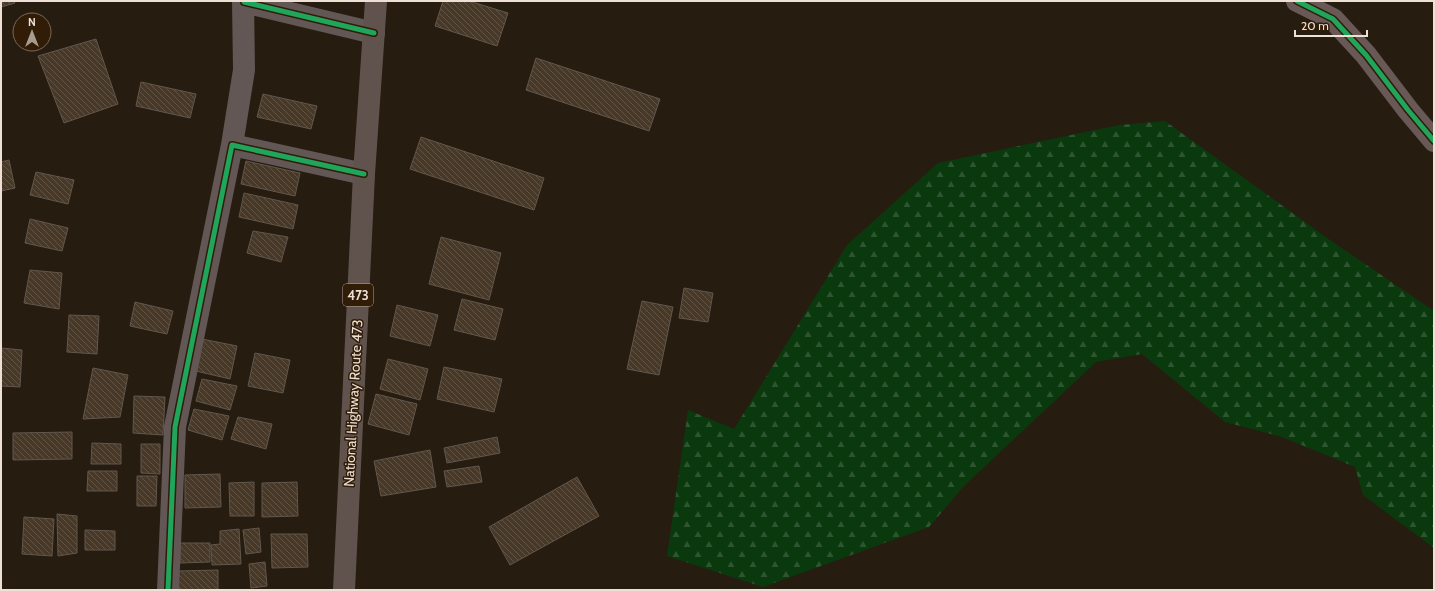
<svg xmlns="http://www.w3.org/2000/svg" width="1435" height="591" font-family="Cabin,sans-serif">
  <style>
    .forest { fill: url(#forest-firs) }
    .building { fill: url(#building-back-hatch); stroke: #61574d }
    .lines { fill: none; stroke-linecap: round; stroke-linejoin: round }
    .street { stroke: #635756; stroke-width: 22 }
    .secondary { stroke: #685856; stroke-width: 22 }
    .highway { stroke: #60534d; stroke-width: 22 }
    .cycleway-casing { stroke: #301c07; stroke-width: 8 }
    .cycleway { stroke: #20a55d; stroke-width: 5 }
    .labels { text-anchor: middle; stroke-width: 3; stroke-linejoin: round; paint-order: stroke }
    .shield { fill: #301c07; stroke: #b5a596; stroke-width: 1 }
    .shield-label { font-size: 13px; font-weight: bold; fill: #eee0d4 }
    .street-label { font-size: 14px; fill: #eee0d4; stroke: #301c07 }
  </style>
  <defs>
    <pattern id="forest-firs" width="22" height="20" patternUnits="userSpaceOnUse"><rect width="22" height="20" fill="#09390d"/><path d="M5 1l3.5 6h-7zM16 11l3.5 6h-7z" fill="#2d552f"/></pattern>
    <pattern id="building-back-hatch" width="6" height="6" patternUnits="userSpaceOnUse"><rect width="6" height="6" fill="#473827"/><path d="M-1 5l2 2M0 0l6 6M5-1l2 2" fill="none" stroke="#625445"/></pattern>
  </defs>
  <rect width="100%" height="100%" fill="#271c10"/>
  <!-- forest -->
  <path class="forest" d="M 1165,121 L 1327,238 L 1434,311 L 1434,548 L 1363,495 L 1355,467 L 1282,437 L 1225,422 L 1142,354 L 1096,362 L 964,486 L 929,527 L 763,587 L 667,556 L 688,410 L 734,429 L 847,245 L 938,163 L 1119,125 Z"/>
  <!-- building -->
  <path class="building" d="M 1,1 L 14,1 L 15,3 L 1,7 Z
    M 443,1 L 469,1 L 508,13 L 497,46 L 435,26 Z
    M 96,39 L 118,104 L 64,123 L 38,56 Z
    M 536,58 L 660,99 L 649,131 L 526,90 Z
    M 141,82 L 196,94 L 190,118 L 136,106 Z
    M 263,94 L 317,106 L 311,129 L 257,117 Z
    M 421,137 L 544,178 L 534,210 L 410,169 Z
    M 9,160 L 15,188 L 1,191 L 1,162 Z
    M 246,161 L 300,173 L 295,196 L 241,184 Z
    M 36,172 L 74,180 L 68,204 L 30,195 Z
    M 244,193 L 298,205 L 293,229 L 239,217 Z
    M 30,219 L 68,228 L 62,251 L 25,243 Z
    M 253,231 L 288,237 L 281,262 L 247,253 Z
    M 441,237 L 501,253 L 489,300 L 429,284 Z
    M 30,270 L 62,273 L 59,309 L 24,303 Z
    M 684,288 L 713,293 L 708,322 L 679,318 Z
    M 462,299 L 503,309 L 495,340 L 454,330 Z
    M 642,301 L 673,307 L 659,375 L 627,369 Z
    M 135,302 L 173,311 L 167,334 L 130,326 Z
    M 397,305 L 438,315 L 430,346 L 390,336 Z
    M 69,315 L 99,316 L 97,354 L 67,352 Z
    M 202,339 L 237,346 L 230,379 L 196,371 Z
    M 1,348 L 22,350 L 20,387 L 1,386 Z
    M 255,353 L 290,360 L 283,393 L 248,386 Z
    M 388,359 L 428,369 L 420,400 L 380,389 Z
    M 444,367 L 502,379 L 494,412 L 437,399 Z
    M 93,368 L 128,375 L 120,417 L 83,419 Z
    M 202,379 L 237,386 L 230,410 L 196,401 Z
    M 376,394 L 417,404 L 409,435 L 368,424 Z
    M 134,396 L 165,397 L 163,435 L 133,433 Z
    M 194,409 L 229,416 L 222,440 L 188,430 Z
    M 238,417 L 272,424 L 266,449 L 231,439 Z
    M 72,432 L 72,459 L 13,460 L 13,433 Z
    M 497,437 L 500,453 L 447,463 L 444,448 Z
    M 92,443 L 121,444 L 121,464 L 91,464 Z
    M 141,444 L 160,444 L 160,474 L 141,473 Z
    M 430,450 L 436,487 L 381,496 L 374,461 Z
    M 479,466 L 482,482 L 447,487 L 444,471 Z
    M 88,471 L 117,471 L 117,491 L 87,491 Z
    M 220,474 L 221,507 L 185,508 L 185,475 Z
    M 137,476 L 157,476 L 156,506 L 137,506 Z
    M 577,477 L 599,516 L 510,565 L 489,527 Z
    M 254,482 L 254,516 L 230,516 L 229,483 Z
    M 297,482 L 298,516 L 262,517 L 262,483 Z
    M 57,514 L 77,516 L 77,553 L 58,556 Z
    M 24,517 L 54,519 L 52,556 L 22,554 Z
    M 259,528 L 261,552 L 246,554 L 243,530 Z
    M 239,529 L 241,564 L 212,565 L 211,545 L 220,544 L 220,531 Z
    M 85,530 L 115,531 L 115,550 L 85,550 Z
    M 271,534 L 307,534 L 308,567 L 272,568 Z
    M 180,543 L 210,543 L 210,562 L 180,563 Z
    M 265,562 L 267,586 L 251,588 L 249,564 Z
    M 218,570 L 218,590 L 179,590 L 178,571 Z"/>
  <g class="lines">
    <!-- street -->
    <path class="street" d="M 244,2 L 374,33
      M 232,145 L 244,70 L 243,1
      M 168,590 L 175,427 L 232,145 L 364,174"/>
    <!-- secondary -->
    <path class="secondary" d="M 1297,1 L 1333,19 L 1366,55 L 1408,110 L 1434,141"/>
    <!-- highway -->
    <path class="highway" d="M 344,590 L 364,174 L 376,1"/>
    <defs>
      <path id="cycleway" d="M 1297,1 L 1333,19 L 1366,55 L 1408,110 L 1434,141
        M 244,2 L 374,33
        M 168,590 L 175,427 L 232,145 L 364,174"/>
    </defs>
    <!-- cycleway casing -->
    <use href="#cycleway" class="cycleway-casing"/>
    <!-- cycleway -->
    <use href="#cycleway" class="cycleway"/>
  </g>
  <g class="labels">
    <!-- shield labels -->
    <rect class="shield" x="343" y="284" width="30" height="22" rx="3"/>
    <g class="shield-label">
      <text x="358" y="300">473</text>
    </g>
    <!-- street labels -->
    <g class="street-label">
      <text transform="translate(353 403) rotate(-87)" y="5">National Highway Route 473</text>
    </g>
  </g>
  <!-- border -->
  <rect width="1435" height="591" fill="none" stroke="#eee0d4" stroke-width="4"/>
  <!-- north arrow -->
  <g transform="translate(32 32)"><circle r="19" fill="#301c07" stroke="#7c6a59"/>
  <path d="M0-3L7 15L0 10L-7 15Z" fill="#a89b8f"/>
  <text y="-6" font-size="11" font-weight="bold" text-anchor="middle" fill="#eee0d4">N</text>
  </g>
  <!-- scale -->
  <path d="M1295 30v6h72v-6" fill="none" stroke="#eee0d4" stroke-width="2"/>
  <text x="1301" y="30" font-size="12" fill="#eee0d4" stroke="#301c07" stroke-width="3" paint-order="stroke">20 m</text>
</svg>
